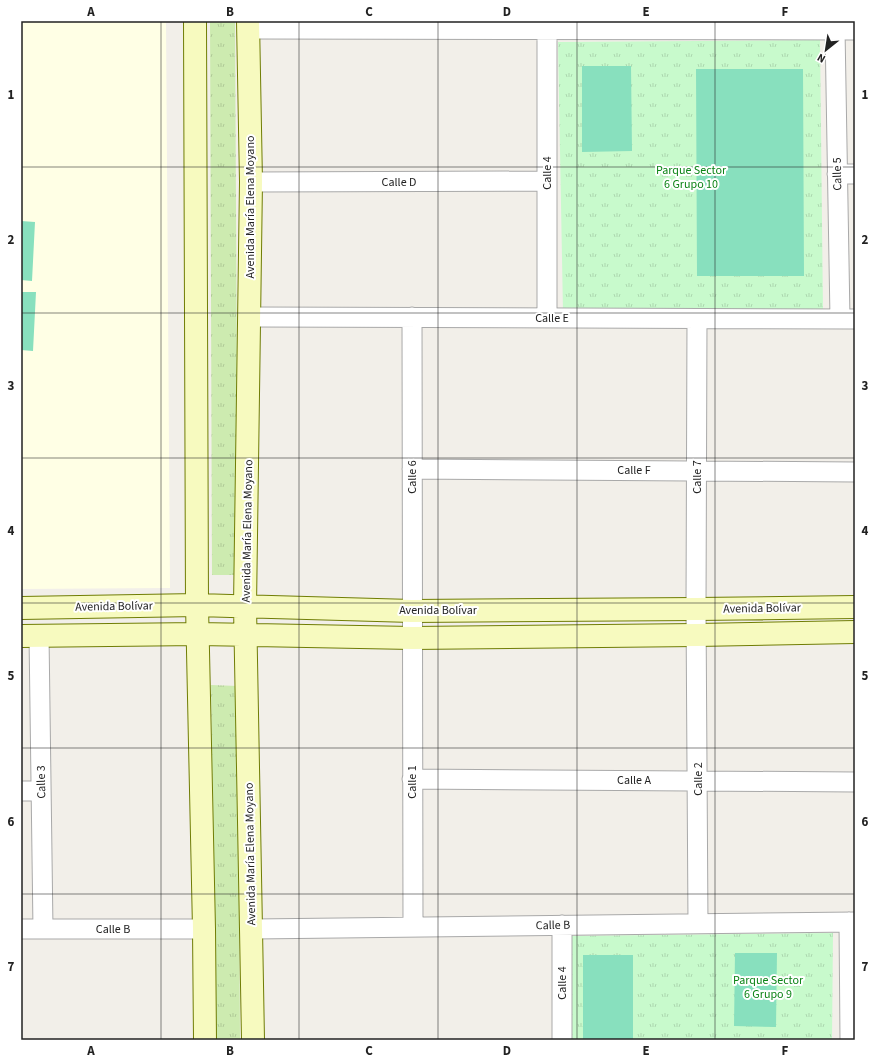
<svg xmlns="http://www.w3.org/2000/svg" width="876" height="1061" font-family="'Source Sans 3',sans-serif">
  <style>
    .education { fill: #ffffe5 }
    .grass { fill: url(#grass-tufts) }
    .park { fill: url(#park-tufts) }
    .pitch { fill: #88e0be }
    .lines { fill: none; stroke-linecap: round; stroke-linejoin: round }
    .street-casing { stroke: #a9a9a9; stroke-width: 21 }
    .secondary-casing { stroke: #707d05; stroke-width: 24 }
    .street { stroke: #fff; stroke-width: 19 }
    .secondary { stroke: #f7fabf; stroke-width: 22 }
    .grid { fill: none; stroke: #222; stroke-width: 1; stroke-opacity: 0.55 }
    .labels { text-anchor: middle; stroke-width: 4; stroke-linejoin: round; paint-order: stroke }
    .park-label { font-size: 12px; fill: #0c8416; stroke: #fff }
    .street-label { font-size: 12px; fill: #222; stroke: #fff }
    .neatline { fill: none; stroke: #222; stroke-width: 1.5 }
    .grid-label { font-size: 13px; text-anchor: middle; font-weight: bold; fill: #222 }
  </style>
  <defs>
    <pattern id="grass-tufts" width="24" height="20" patternUnits="userSpaceOnUse"><rect width="24" height="20" fill="#cdebb0"/><path d="M3 7l-1-3M5 7V3M7 7l1-3M15 17l-1-3M17 17v-4M19 17l1-3" fill="none" stroke="#b0c997"/></pattern>
    <pattern id="park-tufts" width="24" height="20" patternUnits="userSpaceOnUse"><rect width="24" height="20" fill="#c8facc"/><path d="M3 7l-1-3M5 7V3M7 7l1-3M15 17l-1-3M17 17v-4M19 17l1-3" fill="none" stroke="#acd6af"/></pattern>
  </defs>
  <rect width="100%" height="100%" fill="#f2efe9"/>
  <!-- education -->
  <path class="education" d="M 21,21 L 166,21 L 170,588 L 21,589 Z"/>
  <!-- grass -->
  <path class="grass" d="M 210,21 L 235,21 L 238,575 L 212,575 Z
    M 211,685 L 238,686 L 240,1040 L 215,1040 L 214,927 Z"/>
  <!-- park -->
  <path class="park" d="M 820,40 L 823,311 L 563,312 L 558,42 Z
    M 833,933 L 832,1040 L 570,1040 L 570,936 Z"/>
  <!-- pitch -->
  <path class="pitch" d="M 582,66 L 631,66 L 632,151 L 582,152 Z
    M 696,69 L 803,69 L 804,276 L 697,276 Z
    M 21,221 L 35,222 L 32,281 L 21,280 Z
    M 21,292 L 36,292 L 33,351 L 21,350 Z
    M 735,953 L 777,953 L 776,1027 L 734,1026 Z
    M 583,955 L 633,955 L 633,1040 L 583,1039 Z"/>
  <g class="lines">
    <defs>
      <path id="street" d="M 249,29 L 855,30
        M 547,29 L 547,318
        M 835,29 L 840,319
        M 837,174 L 855,174
        M 251,182 L 547,181
        M 249,317 L 855,319
        M 412,317 L 413,927
        M 697,319 L 696,609 L 698,924
        M 412,469 L 855,472
        M 39,635 L 43,929
        M 412,779 L 855,782
        M 21,791 L 41,791
        M 849,922 L 850,1040
        M 21,929 L 204,929
        M 251,929 L 855,922
        M 562,1040 L 562,925"/>
      <path id="secondary" d="M 195,21 L 197,605 L 204,929 L 205,1040
        M 248,21 L 251,182 L 245,606 L 251,929 L 253,1040
        M 21,608 L 197,605 L 412,611 L 696,609 L 855,607
        M 21,636 L 198,634 L 412,638 L 697,635 L 855,632"/>
    </defs>
    <!-- street casing -->
    <use href="#street" class="street-casing"/>
    <!-- secondary casing -->
    <use href="#secondary" class="secondary-casing"/>
    <!-- street -->
    <use href="#street" class="street"/>
    <!-- secondary -->
    <use href="#secondary" class="secondary"/>
  </g>
  <!-- grid -->
  <path class="grid" d="M 161,21 L 161,1040M 299,21 L 299,1040M 438,21 L 438,1040M 577,21 L 577,1040M 715,21 L 715,1040M 21,167 L 855,167M 21,313 L 855,313M 21,458 L 855,458M 21,603 L 855,603M 21,748 L 855,748M 21,894 L 855,894"/>
  <g class="labels">
    <!-- park labels -->
    <g class="park-label">
      <text x="691" y="174">Parque Sector<tspan x="691" dy="14">6 Grupo 10</tspan></text>
      <text x="768" y="984">Parque Sector<tspan x="768" dy="14">6 Grupo 9</tspan></text>
    </g>
    <!-- street labels -->
    <g class="street-label">
      <text transform="translate(547 173) rotate(-90)" y="4">Calle 4</text>
      <text transform="translate(837 174) rotate(-91)" y="4">Calle 5</text>
      <text x="399" y="186">Calle D</text>
      <text transform="translate(250 207) rotate(-90)" y="4">Avenida María Elena Moyano</text>
      <text x="552" y="322">Calle E</text>
      <text x="634" y="474">Calle F</text>
      <text transform="translate(412 477) rotate(-90)" y="4">Calle 6</text>
      <text transform="translate(697 477) rotate(-90)" y="4">Calle 7</text>
      <text transform="translate(247 531) rotate(-89)" y="4">Avenida María Elena Moyano</text>
      <text transform="translate(114 606) rotate(-1)" y="4">Avenida Bolívar</text>
      <text transform="translate(762 608) rotate(-1)" y="4">Avenida Bolívar</text>
      <text x="438" y="614">Avenida Bolívar</text>
      <text transform="translate(698 779) rotate(-90)" y="4">Calle 2</text>
      <text x="634" y="784">Calle A</text>
      <text transform="translate(41 782) rotate(-91)" y="4">Calle 3</text>
      <text transform="translate(412 782) rotate(-90)" y="4">Calle 1</text>
      <text transform="translate(250 854) rotate(-91)" y="4">Avenida María Elena Moyano</text>
      <text transform="translate(553 925) rotate(-1)" y="4">Calle B</text>
      <text x="113" y="933">Calle B</text>
      <text transform="translate(562 983) rotate(-90)" y="4">Calle 4</text>
    </g>
  </g>
  <!-- border -->
  <rect width="876" height="1061" fill="none" stroke="#ffffff" stroke-width="44"/>
  <!-- north arrow -->
  <g transform="translate(826 50) rotate(210)" stroke="#ffffff" stroke-width="3" paint-order="stroke">
  <path d="M0-3L7 15L0 10L-7 15Z" fill="#222222"/>
  <text y="-6" font-size="11" font-weight="bold" text-anchor="middle" fill="#222222">N</text>
  </g>
  <rect x="22" y="22" width="832" height="1017" class="neatline"/>
  <g class="grid-label">
    <text x="91" y="16">A</text>
    <text x="230" y="16">B</text>
    <text x="369" y="16">C</text>
    <text x="507" y="16">D</text>
    <text x="646" y="16">E</text>
    <text x="785" y="16">F</text>
    <text x="11" y="99">1</text>
    <text x="865" y="99">1</text>
    <text x="11" y="244">2</text>
    <text x="865" y="244">2</text>
    <text x="11" y="390">3</text>
    <text x="865" y="390">3</text>
    <text x="11" y="535">4</text>
    <text x="865" y="535">4</text>
    <text x="11" y="680">5</text>
    <text x="865" y="680">5</text>
    <text x="11" y="826">6</text>
    <text x="865" y="826">6</text>
    <text x="11" y="971">7</text>
    <text x="865" y="971">7</text>
    <text x="91" y="1055">A</text>
    <text x="230" y="1055">B</text>
    <text x="369" y="1055">C</text>
    <text x="507" y="1055">D</text>
    <text x="646" y="1055">E</text>
    <text x="785" y="1055">F</text>
  </g>
</svg>
